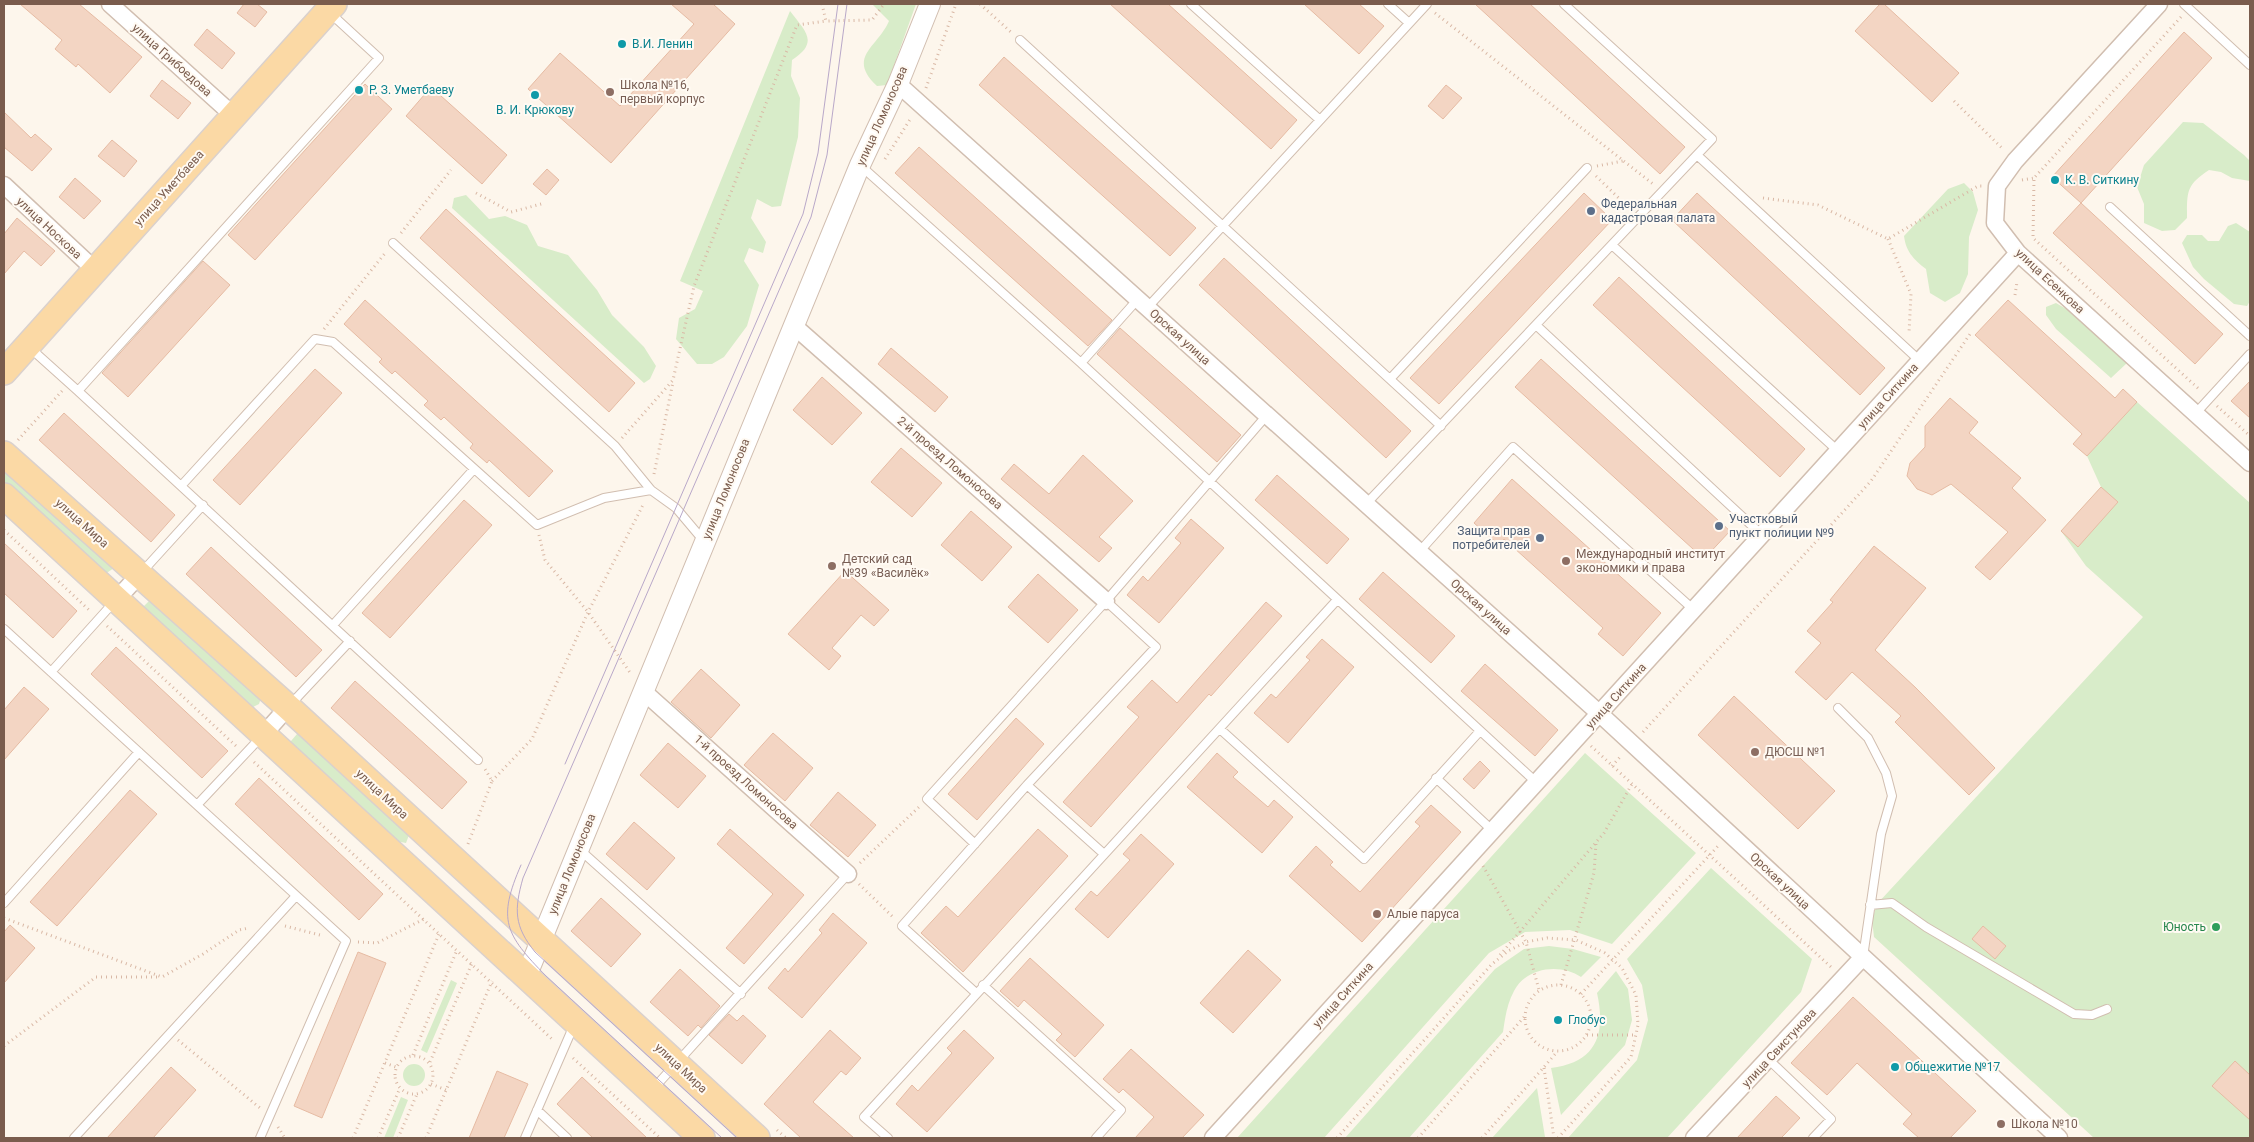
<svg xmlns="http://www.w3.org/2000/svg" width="2254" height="1142" font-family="Roboto,sans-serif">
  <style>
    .green { fill: #d8ecc9 }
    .building { fill: #f3d5c3; stroke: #e6bba3 }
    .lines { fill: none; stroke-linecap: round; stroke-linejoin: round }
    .service-casing { stroke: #d1beb0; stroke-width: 10 }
    .minor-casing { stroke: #d1beb0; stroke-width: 19 }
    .tertiary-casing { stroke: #d1beb0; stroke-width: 22 }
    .primary-casing { stroke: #dad1cd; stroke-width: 28 }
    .path { stroke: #d9b8a5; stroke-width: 3; stroke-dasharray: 1 4; stroke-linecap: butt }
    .service { stroke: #fff; stroke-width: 8 }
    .minor { stroke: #fff; stroke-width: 16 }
    .tertiary { stroke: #fff; stroke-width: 20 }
    .primary { stroke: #fbd9a5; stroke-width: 25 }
    .tram { stroke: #b9a8c9; stroke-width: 1 }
    .culture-dot { fill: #0f9aa8; stroke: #fffaf3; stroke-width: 2 }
    .education-dot { fill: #8d6e63; stroke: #fffaf3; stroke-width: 2 }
    .service-dot { fill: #5c6f8a; stroke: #fffaf3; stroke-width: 2 }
    .leisure-dot { fill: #2e9e5b; stroke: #fffaf3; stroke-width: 2 }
    .labels { text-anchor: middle; stroke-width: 4; stroke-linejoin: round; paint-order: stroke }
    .culture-label { font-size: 12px; fill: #0d838f; stroke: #fffaf3; text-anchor: start }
    .street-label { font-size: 12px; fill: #7a5c4d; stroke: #fffaf3 }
    .education-label { font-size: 12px; fill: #785e54; stroke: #fffaf3; text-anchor: start }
    .service-label { font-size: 12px; fill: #4e5e75; stroke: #fffaf3; text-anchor: start }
    .leisure-label { font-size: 12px; fill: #27864d; stroke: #fffaf3; text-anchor: end }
  </style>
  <rect width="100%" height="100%" fill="#fdf6ec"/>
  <!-- green -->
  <path class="green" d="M 872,4 L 916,4 L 887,85 L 877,86 C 846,57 878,47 889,21 Z
    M 790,11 C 805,31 820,42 792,60 L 791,76 L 800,98 L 798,137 L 781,206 L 772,207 L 757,199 L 751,218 L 766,242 L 763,253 L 749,248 L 744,261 L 759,285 L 747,326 L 724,357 L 712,364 L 697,364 L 676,339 L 679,318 L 695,309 L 703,291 L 680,281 Z
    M 2183,122 L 2203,123 L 2244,155 L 2250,161 L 2250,181 L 2232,178 L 2221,172 L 2209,170 C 2186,185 2187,192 2187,218 L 2175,230 L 2162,231 L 2144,223 L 2144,204 L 2137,187 L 2144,165 Z
    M 1964,183 L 1973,192 L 1978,210 L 1969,237 L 1968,274 L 1960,293 L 1945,302 L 1930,293 L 1926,269 C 1914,260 1906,252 1904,236 L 1948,189 Z
    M 466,195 L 489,219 L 505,216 L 527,225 L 538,246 L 568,255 L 597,290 L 612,315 L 644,347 L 656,366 L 650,379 L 644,383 L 452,208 L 454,198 Z
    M 2236,223 L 2250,232 L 2250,301 L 2247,306 L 2234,304 L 2204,279 L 2193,267 L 2182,243 L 2187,235 L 2202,235 L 2208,241 L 2219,241 L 2228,226 Z
    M 2056,303 L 2068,310 L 2127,363 L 2111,378 L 2056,329 L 2046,315 L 2046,307 Z
    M 2137,402 L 2250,503 L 2250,1138 L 2094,1138 L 1874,937 L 1872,920 L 1877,904 L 2143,617 L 2086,566 L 2061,531 L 2101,487 L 2087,456 Z
    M 4,466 L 114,568 L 105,574 L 4,485 Z
    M 150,600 L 261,698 L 259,704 L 253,707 L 249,706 L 145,612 L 143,607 Z
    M 297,734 L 301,735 L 406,830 L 409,835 L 406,843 L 396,841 L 291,745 L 291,741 Z
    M 1585,753 L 1696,853 L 1612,944 L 1570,930 L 1525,932 L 1489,953 L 1324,1138 L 1237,1138 Z
    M 1711,868 L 1812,959 L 1801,992 L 1667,1138 L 1568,1138 L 1637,1060 L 1648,1020 L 1642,985 L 1627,959 Z
    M 1549,946 L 1573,949 L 1601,957 L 1581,977 C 1561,963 1526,967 1514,991 C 1507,1004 1505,1018 1503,1032 L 1409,1138 L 1345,1138 L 1495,969 L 1524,949 Z
    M 1616,971 L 1628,989 L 1632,1020 L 1625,1045 L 1561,1115 L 1551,1068 C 1597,1062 1606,1034 1597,993 Z
    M 451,980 L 457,983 L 427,1053 L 421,1050 Z
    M403 1075a11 11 0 1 1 22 0a11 11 0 1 1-22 0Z
    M 1537,1088 L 1545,1137 L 1492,1138 Z
    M 401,1097 L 408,1100 L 393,1138 L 384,1138 Z"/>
  <!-- building -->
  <path class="building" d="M 20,4 L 79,4 L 142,57 L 110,93 L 78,64 L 76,67 L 55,49 L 62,40 Z
    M 244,4 L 257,4 L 267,12 L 255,27 L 237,13 Z
    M 671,4 L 713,4 L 735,24 L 611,163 L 528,89 L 560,53 L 620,106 L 694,24 Z
    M 1110,4 L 1168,4 L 1297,120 L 1271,149 Z
    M 1304,4 L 1359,4 L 1384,26 L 1359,54 Z
    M 1475,4 L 1530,4 L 1685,147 L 1660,174 Z
    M 1880,4 L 1884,4 L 1959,73 L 1932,102 L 1855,31 Z
    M 207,29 L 235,53 L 222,69 L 194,45 Z
    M 2184,32 L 2212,58 L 2081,203 L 2052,177 Z
    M 1004,57 L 1196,228 L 1170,256 L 979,85 Z
    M 162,80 L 191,103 L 178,119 L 150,96 Z
    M 365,84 L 392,109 L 255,260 L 228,235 Z
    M 1446,85 L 1462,98 L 1443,119 L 1428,106 Z
    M 431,87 L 507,155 L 482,184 L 406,116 Z
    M 4,112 L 31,138 L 35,134 L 52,149 L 32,171 L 4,147 Z
    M 112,140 L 137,161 L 124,177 L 98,156 Z
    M 919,147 L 1112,320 L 1088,346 L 895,173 Z
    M 547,169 L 559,180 L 546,195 L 533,184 Z
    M 75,178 L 101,201 L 84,219 L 59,197 Z
    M 1584,193 L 1612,220 L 1439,404 L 1410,378 Z
    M 1697,193 L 1885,368 L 1860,395 L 1672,220 Z
    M 2081,203 L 2223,334 L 2195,364 L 2053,233 Z
    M 446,209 L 635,383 L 609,412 L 420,238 Z
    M 17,218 L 55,251 L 41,266 L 24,251 L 4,274 L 4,234 Z
    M 1224,258 L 1411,431 L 1386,458 L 1199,285 Z
    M 203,261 L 230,285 L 128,397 L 102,373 Z
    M 1619,277 L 1805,449 L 1780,477 L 1593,305 Z
    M 365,300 L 553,471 L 529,497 L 489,460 L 487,463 L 470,448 L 473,444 L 444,417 L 441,420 L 424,405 L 428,401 L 395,371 L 392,374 L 379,362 L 382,359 L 344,324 Z
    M 2008,300 L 2115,398 L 2123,389 L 2137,402 L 2087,456 L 2073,444 L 2082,434 L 1975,335 Z
    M 1120,328 L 1241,435 L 1217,462 L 1097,354 Z
    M 891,348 L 948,397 L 935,412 L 878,364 Z
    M 1541,359 L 1730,531 L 1704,559 L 1515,387 Z
    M 315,369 L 342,393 L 240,505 L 213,480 Z
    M 822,377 L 862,413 L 832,445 L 793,410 Z
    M 2250,381 L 2250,418 L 2231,401 Z
    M 1950,398 L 1978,422 L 1969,433 L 2021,478 L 2012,488 L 2046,520 L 1990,580 L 1975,567 L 2008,532 L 1951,484 L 1932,495 L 1917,489 L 1907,476 L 1910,463 L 1925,447 L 1925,426 Z
    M 64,413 L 175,515 L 151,542 L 39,440 Z
    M 901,448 L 942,483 L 912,517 L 871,482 Z
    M 1083,455 L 1133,501 L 1099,537 L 1112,548 L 1099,562 L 1001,479 L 1014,464 L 1049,494 Z
    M 1277,475 L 1349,539 L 1327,564 L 1255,500 Z
    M 1512,479 L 1661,613 L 1623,656 L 1598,634 L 1603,628 L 1504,539 L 1499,545 L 1474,523 Z
    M 2101,487 L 2118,502 L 2078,547 L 2061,531 Z
    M 464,500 L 492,525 L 390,638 L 362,613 Z
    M 971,511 L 1012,547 L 982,581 L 941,545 Z
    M 1191,519 L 1224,548 L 1159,623 L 1127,595 L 1143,576 L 1148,581 L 1181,543 L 1175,538 Z
    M 4,543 L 77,611 L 53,638 L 4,593 Z
    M 1874,546 L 1926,588 L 1875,650 L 1916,688 L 1995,768 L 1969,795 L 1895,722 L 1901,716 L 1852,672 L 1826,700 L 1795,672 L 1821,643 L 1807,631 L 1833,602 L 1830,600 Z
    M 211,547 L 322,650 L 296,677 L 186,574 Z
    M 845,571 L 889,610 L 874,626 L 861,615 L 832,648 L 841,656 L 829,670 L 788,634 Z
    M 1383,572 L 1455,636 L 1431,663 L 1359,599 Z
    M 1038,574 L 1078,610 L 1048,643 L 1008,607 Z
    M 1266,602 L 1282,616 L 1211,696 L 1209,694 L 1091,827 L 1063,802 L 1139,717 L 1127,707 L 1152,680 L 1177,703 Z
    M 1322,639 L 1354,667 L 1288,743 L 1254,713 L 1271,694 L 1276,698 L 1310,660 L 1306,657 Z
    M 116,647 L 228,751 L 202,778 L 91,674 Z
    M 1485,664 L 1558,730 L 1535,756 L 1461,691 Z
    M 701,669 L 740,705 L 711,738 L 671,702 Z
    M 355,681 L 467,782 L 442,809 L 331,708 Z
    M 24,687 L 49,709 L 4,760 L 4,710 Z
    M 1734,696 L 1835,791 L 1798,829 L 1698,735 Z
    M 1016,718 L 1044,744 L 977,820 L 948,794 Z
    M 773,733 L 813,768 L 785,801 L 744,765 Z
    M 668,743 L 706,776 L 678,808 L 640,775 Z
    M 1217,753 L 1238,772 L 1233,777 L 1268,807 L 1274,800 L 1293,817 L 1262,853 L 1187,787 Z
    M 1480,761 L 1490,771 L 1474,789 L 1463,779 Z
    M 259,778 L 383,894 L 359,920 L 235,804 Z
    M 130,790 L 157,814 L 57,926 L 30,902 Z
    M 838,792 L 876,825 L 848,857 L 810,825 Z
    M 1431,805 L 1461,832 L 1362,942 L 1289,876 L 1316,846 L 1333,862 L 1330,865 L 1360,892 L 1420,826 L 1415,822 Z
    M 634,822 L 675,858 L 647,890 L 606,854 Z
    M 730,829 L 804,895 L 744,964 L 726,948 L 773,894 L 717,844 Z
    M 1038,829 L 1068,856 L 963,972 L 921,933 L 946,906 L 958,917 Z
    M 1141,834 L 1174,864 L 1108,938 L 1075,909 L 1091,891 L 1097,896 L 1130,860 L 1123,854 Z
    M 601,898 L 641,934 L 611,967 L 571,931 Z
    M 833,913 L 867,943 L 802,1018 L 768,988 L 785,968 L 788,972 L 822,933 L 819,930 Z
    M 10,925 L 35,948 L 4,983 L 4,932 Z
    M 1983,926 L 2006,946 L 1995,959 L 1972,939 Z
    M 1248,950 L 1281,980 L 1233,1033 L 1200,1003 Z
    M 358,952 L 386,963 L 322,1118 L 294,1106 Z
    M 1030,958 L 1104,1025 L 1075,1057 L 1056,1040 L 1062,1034 L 1024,1000 L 1018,1007 L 1000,991 Z
    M 680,969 L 720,1006 L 701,1028 L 698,1025 L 688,1036 L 650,1002 Z
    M 1853,997 L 1976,1111 L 1950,1138 L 1919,1138 L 1903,1124 L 1912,1114 L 1857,1063 L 1827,1095 L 1791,1063 Z
    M 729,1014 L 737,1021 L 743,1015 L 766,1036 L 742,1064 L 709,1035 Z
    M 830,1030 L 861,1058 L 846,1075 L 841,1071 L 813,1102 L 854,1138 L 801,1138 L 764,1104 Z
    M 964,1030 L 994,1058 L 927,1132 L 896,1104 L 912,1085 L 918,1091 L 952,1053 L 947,1048 Z
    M 1131,1049 L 1204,1115 L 1182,1138 L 1135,1138 L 1154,1117 L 1123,1089 L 1119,1093 L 1103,1079 Z
    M 2235,1061 L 2250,1075 L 2250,1120 L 2212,1086 Z
    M 171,1067 L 196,1090 L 153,1138 L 107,1138 Z
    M 497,1071 L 528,1084 L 504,1138 L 469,1138 Z
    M 582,1077 L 647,1138 L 593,1138 L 557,1104 Z
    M 1776,1096 L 1800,1118 L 1784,1135 L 1781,1138 L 1737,1138 Z"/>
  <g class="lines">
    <defs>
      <path id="service" d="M 1191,4 L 1320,120
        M 1388,4 L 1409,23
        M 2184,4 L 2250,65
        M 329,12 L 379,58 L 78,391 L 478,760
        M 1020,40 L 1441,426
        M 1697,155 L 1920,361
        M 861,166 L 1081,363
        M 2110,207 L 2250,336
        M 393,243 L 615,446 L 651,490 L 676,508 L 703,540
        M 1612,245 L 1838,451
        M 1138,299 L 1081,363 L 1537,783
        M 1147,308 L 1427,4
        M 1536,325 L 1762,535
        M 29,347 L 78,391
        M 1390,379 L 1587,168
        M 2196,413 L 2250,354
        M 181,486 L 315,339 L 333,342 L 537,525 L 604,498 L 651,490
        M 1366,504 L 1712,139 L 1564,4
        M 1419,552 L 1513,447 L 1694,610
        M 142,572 L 203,505
        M 1106,601 L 1267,415
        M 333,625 L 474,469
        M 4,629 L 346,941 L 260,1138
        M 51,672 L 114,602
        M 290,705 L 350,641
        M 1838,708 L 1868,738 L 1886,773 L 1892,796 L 1881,834 L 1863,957
        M 1220,729 L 1364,859 L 1480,731
        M 1436,778 L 1493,831
        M 197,805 L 261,737
        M 975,844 L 927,799 L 1106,601 L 1156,647 L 1027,785
        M 580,850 L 741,994
        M 4,903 L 139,752
        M 1870,905 L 1892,903 L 1926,927 L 2074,1014 L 2092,1015 L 2107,1009
        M 983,985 L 1121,1110 L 1096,1138
        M 976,993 L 902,926 L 1027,785 L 1104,854
        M 1768,1059 L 1831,1119 L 1813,1138
        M 654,1088 L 848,874
        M 537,1110 L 567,1138
        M 74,1138 L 296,896
        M 525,1138 L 574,1025
        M 888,1138 L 864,1117 L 1337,600"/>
      <path id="minor" d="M 110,4 L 234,116
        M 2159,4 L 2015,161 L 1997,186 L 1995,223 L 2018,253 L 2250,463
        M 898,84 L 1600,714 L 2059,1138
        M 4,185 L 95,270
        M 794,326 L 1106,601
        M 117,599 L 140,574
        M 643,691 L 848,874
        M 264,734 L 288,707
        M 1213,1138 L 2018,253
        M 1694,1138 L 1863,957"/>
      <path id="tertiary" d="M 526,977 L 860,165 L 898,84 L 930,4"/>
      <path id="primary" d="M 4,372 L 334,4
        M 4,454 L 288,707 L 757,1138
        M 4,496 L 702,1138"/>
    </defs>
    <!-- service casing -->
    <use href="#service" class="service-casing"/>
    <!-- minor casing -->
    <use href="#minor" class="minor-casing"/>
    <!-- tertiary casing -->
    <use href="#tertiary" class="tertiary-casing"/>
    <!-- primary casing -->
    <use href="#primary" class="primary-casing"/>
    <!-- path -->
    <path class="path" d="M 822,4 L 826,21 L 872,20 L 884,4
      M 980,4 L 1012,33
      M 1435,13 L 1653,184
      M 2181,17 L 2034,178 L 2033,238 L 2200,390
      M 926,88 L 956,4
      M 1954,101 L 2004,150
      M 885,159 L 911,118
      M 1597,166 L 1623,161
      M 1596,176 L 1629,208
      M 2022,180 L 2034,178
      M 476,193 L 511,212 L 545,203
      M 1763,198 L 1818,205 L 1888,239 L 1978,186 L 1982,186
      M 401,233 L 451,170
      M 1888,239 L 1911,294 L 1909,333
      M 2015,295 L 2017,282
      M 324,329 L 386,252
      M 2217,406 L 2250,436
      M 622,438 L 673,380 L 694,286 L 797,25 L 826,21
      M 18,440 L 62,391
      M 654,474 L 673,382
      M 4,530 L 89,610
      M 539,535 L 545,560 L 588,612 L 631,674
      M 107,626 L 236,746
      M 1643,732 L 1871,481 L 1970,334
      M 1591,746 L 1831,967
      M 254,762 L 553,1040
      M 1612,766 L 1622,755
      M 492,781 L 532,739 L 588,612 L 644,503
      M 468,844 L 492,781 L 485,769
      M 860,863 L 919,807
      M 1483,866 L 1526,942 L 1539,990
      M 859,884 L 894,918
      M 4,918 L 162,977 L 203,954 L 239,930 L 249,928
      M 285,926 L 320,935
      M 358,942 L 377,943 L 424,919
      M 1500,955 L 1604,833 L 1632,784
      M1525 1018a33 33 0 1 1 66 0a33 33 0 1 1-66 0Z
      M 1561,985 L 1594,873 L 1596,843
      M 1581,994 L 1718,846
      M 1587,1035 L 1636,1035
      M 178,1040 L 260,1108
      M 4,1046 L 96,977 L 158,977
      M 413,1055 L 457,950
      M395 1075a19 19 0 1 1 38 0a19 19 0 1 1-38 0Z
      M 573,1058 L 660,1138
      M 430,1062 L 472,963
      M 385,1063 L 396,1067
      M 1544,1068 L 1554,1138
      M 431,1084 L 446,1090
      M 278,1127 L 285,1138
      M 777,1130 L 786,1138
      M 353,1138 L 439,934
      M 378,1138 L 400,1088
      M 398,1138 L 417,1094
      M 426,1138 L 492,981
      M 1337,1138 L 1491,965 L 1508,951 L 1526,942 L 1547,938 L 1576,940 L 1605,953 L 1622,968 L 1636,995 L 1638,1025 L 1631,1057 L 1558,1138
      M 1418,1138 L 1524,1017
      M 1482,1138 L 1557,1052"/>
    <!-- service -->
    <use href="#service" class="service"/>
    <!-- minor -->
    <use href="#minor" class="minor"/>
    <!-- tertiary -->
    <use href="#tertiary" class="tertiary"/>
    <!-- primary -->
    <use href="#primary" class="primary"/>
    <!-- tram -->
    <path class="tram" d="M 565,764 L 803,214 L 818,153 L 838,4
      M 521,865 C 497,920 505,934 546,976 L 722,1138
      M 737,1138 L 535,952 C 514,926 514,910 523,878 L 811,217 L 827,155 L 847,4"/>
  </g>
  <!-- markers -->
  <g class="culture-dot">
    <circle cx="622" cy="44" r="5"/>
    <circle cx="359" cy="90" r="5"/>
    <circle cx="535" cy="95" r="5"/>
    <circle cx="2055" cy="180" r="5"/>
    <circle cx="1558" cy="1020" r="5"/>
    <circle cx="1895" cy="1067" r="5"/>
  </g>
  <g class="education-dot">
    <circle cx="610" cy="92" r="5"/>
    <circle cx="1566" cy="561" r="5"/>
    <circle cx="832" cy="566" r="5"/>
    <circle cx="1755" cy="752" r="5"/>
    <circle cx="1377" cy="914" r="5"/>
    <circle cx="2001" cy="1124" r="5"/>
  </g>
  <g class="service-dot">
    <circle cx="1591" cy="211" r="5"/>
    <circle cx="1719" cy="526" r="5"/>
    <circle cx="1540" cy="538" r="5"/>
  </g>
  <circle class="leisure-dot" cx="2216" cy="927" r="5"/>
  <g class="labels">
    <!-- culture labels -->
    <g class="culture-label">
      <text x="632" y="48">В.И. Ленин</text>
      <text x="369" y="94">Р. З. Уметбаеву</text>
      <text x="535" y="114" text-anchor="middle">В. И. Крюкову</text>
      <text x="2065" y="184">К. В. Ситкину</text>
      <text x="1568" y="1024">Глобус</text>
      <text x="1905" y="1071">Общежитие №17</text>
    </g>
    <!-- street labels -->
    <g class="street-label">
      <text transform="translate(172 60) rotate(42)" y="4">улица Грибоедова</text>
      <text transform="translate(882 116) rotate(-66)" y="4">улица Ломоносова</text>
      <text transform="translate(169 188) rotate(-48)" y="4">улица Уметбаева</text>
      <text transform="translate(49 228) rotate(43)" y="4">улица Носкова</text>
      <text transform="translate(2050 281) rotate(43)" y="4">улица Есенкова</text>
      <text transform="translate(1180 337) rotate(42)" y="4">Орская улица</text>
      <text transform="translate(1888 396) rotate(-48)" y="4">улица Ситкина</text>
      <text transform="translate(950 463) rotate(41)" y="4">2-й проезд Ломоносова</text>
      <text transform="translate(726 489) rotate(-68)" y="4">улица Ломоносова</text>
      <text transform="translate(82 523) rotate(42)" y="4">улица Мира</text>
      <text transform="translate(1481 607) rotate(42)" y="4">Орская улица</text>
      <text transform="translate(1616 696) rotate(-48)" y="4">улица Ситкина</text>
      <text transform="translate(746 782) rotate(42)" y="4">1-й проезд Ломоносова</text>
      <text transform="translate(382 794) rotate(43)" y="4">улица Мира</text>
      <text transform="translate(572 864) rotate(-68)" y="4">улица Ломоносова</text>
      <text transform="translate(1780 881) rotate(43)" y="4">Орская улица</text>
      <text transform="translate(1343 995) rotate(-48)" y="4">улица Ситкина</text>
      <text transform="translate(1779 1048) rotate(-47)" y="4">улица Свистунова</text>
      <text transform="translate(681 1068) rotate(43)" y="4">улица Мира</text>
    </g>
    <!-- education labels -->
    <g class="education-label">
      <text x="620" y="89">Школа №16,<tspan x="620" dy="14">первый корпус</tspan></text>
      <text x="1576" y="558">Международный институт<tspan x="1576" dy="14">экономики и права</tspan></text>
      <text x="842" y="563">Детский сад<tspan x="842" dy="14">№39 «Василёк»</tspan></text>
      <text x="1765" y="756">ДЮСШ №1</text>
      <text x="1387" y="918">Алые паруса</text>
      <text x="2011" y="1128">Школа №10</text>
    </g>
    <!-- service labels -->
    <g class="service-label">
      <text x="1601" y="208">Федеральная<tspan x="1601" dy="14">кадастровая палата</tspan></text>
      <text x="1729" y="523">Участковый<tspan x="1729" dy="14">пункт полиции №9</tspan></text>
      <text x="1530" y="535" text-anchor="end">Защита прав<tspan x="1530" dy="14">потребителей</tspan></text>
    </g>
    <!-- leisure labels -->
    <g class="leisure-label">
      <text x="2206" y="931">Юность</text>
    </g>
  </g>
  <!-- border -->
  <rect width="2254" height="1142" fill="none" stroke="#7a5c4d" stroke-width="10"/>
</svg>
